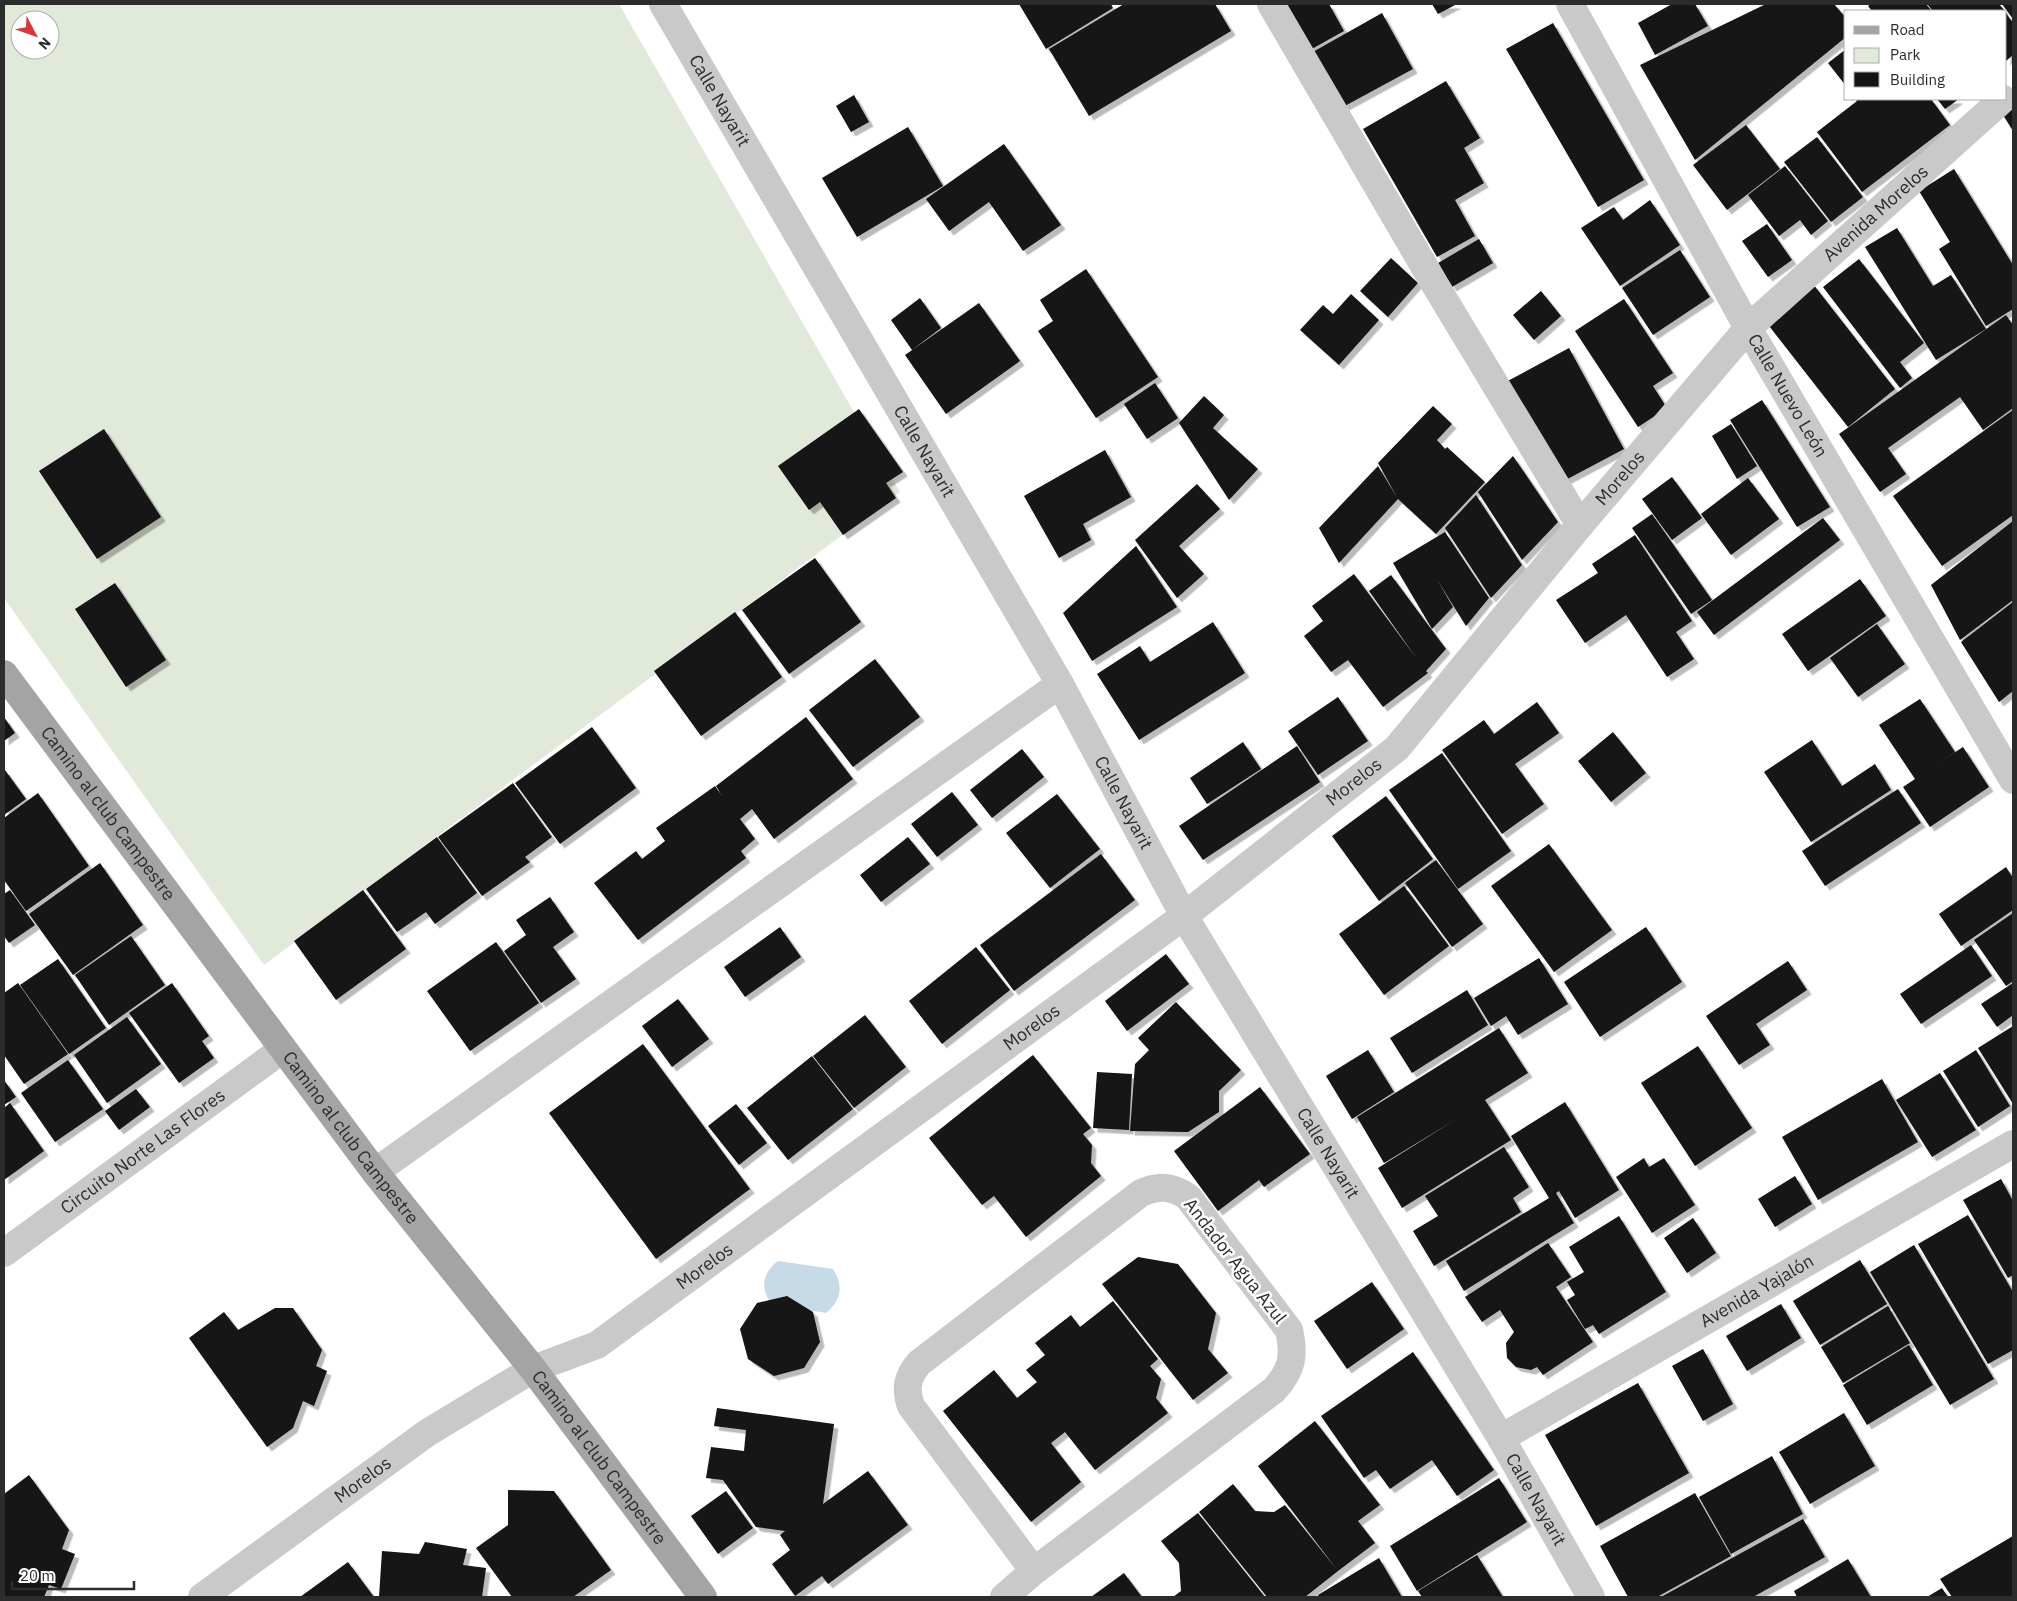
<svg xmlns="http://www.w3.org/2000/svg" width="2017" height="1601" font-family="'IBM Plex Sans',sans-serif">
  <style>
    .green { fill: #e1e9da; fill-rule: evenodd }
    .water { fill: #c7dae8 }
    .building { fill: #131313; filter: url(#shadow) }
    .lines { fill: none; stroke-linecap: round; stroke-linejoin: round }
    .minor { stroke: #c9c9c9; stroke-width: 28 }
    .major { stroke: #a4a4a4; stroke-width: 28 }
    .labels { text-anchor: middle; stroke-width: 5; stroke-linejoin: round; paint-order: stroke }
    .street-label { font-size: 18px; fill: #2c2c2c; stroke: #fff }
  </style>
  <defs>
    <filter id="shadow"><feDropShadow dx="4.5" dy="4.5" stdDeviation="0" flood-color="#0004"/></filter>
  </defs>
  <rect width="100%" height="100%" fill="#fff"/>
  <!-- green -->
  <path class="green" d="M 4,4 L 619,4 L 900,492 L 264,965 L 4,598 ZM 20,20 L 50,20 L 50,50 L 20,50 Z"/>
  <!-- water -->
  <path class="water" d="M 778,1261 L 833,1269 C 844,1286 841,1301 826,1313 L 772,1304 C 759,1289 763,1272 778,1261 Z"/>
  <!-- building -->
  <path class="building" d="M 1019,4 L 1111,4 L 1113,8 L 1046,49 Z
    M 1124,4 L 1215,4 L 1231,31 L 1089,116 L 1049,49 Z
    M 1284,4 L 1329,4 L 1344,31 L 1310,50 Z
    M 1432,4 L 1457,4 L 1438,14 Z
    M 1672,4 L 1695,4 L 1708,26 L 1655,55 L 1638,23 Z
    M 1766,4 L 1834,4 L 1846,18 L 1846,37 L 1695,160 L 1640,65 Z
    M 1871,4 L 1926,4 L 1932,11 L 1872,11 L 1868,6 Z
    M 1927,4 L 1999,4 L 2005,11 L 1933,11 Z
    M 2002,4 L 2013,4 L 2013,19 Z
    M 1382,13 L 1413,69 L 1341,108 L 1311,53 Z
    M 2006,13 L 2013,23 L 2013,55 L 2006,61 Z
    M 1553,23 L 1644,180 L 1598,207 L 1506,49 Z
    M 1846,49 L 1846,86 L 1828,63 Z
    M 1446,81 L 1480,138 L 1464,148 L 1484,183 L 1455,200 L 1475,236 L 1437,257 L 1363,129 Z
    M 854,95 L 869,122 L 851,132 L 836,106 Z
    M 1855,99 L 1931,99 L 1950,125 L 1862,192 L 1817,132 L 1857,101 Z
    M 1937,99 L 1959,99 L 1945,109 Z
    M 2013,108 L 2013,131 L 2003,115 Z
    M 1746,125 L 1780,169 L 1727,210 L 1693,165 Z
    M 908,127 L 943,186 L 857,237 L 822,178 Z
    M 1817,137 L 1863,197 L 1831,222 L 1784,162 Z
    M 1004,144 L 1061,225 L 1023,251 L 989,202 L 949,231 L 926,199 Z
    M 1785,166 L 1828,221 L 1811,235 L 1800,220 L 1779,236 L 1748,195 Z
    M 1954,169 L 2013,265 L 2013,309 L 1986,326 L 1939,249 L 1950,242 L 1919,191 Z
    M 1650,200 L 1680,245 L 1620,286 L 1581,228 L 1614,207 L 1623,220 Z
    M 1767,224 L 1792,260 L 1768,277 L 1742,241 Z
    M 1897,228 L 1933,286 L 1951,275 L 1986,329 L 1936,360 L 1865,247 Z
    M 1479,239 L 1493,263 L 1452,287 L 1438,263 Z
    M 1680,250 L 1710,297 L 1653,335 L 1622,288 Z
    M 1391,258 L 1418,283 L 1388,317 L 1360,291 Z
    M 1859,259 L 1924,343 L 1900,362 L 1912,378 L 1900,388 L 1823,287 Z
    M 1086,269 L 1158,377 L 1096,418 L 1038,331 L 1053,321 L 1040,300 Z
    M 1813,284 L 1895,389 L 1848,427 L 1766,322 Z
    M 1541,291 L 1561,316 L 1534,340 L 1513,315 Z
    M 1351,294 L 1379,320 L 1339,365 L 1300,330 L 1323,305 L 1333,314 Z
    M 920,298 L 941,328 L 912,350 L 891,320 Z
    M 1624,299 L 1673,373 L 1653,386 L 1667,408 L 1638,427 L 1575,331 Z
    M 979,303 L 1020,361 L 946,414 L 905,355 Z
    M 2006,315 L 2013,325 L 2013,408 L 1983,430 L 1960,397 L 1888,448 L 1906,474 L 1880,492 L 1839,434 Z
    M 1569,348 L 1624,449 L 1558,484 L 1504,383 Z
    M 1155,383 L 1178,418 L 1147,439 L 1124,404 Z
    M 1204,396 L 1224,415 L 1213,428 L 1258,469 L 1229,500 L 1179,423 Z
    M 1762,400 L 1830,507 L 1797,527 L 1730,420 Z
    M 1433,406 L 1452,424 L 1437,440 L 1445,449 L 1447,447 L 1485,482 L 1436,534 L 1398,499 L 1378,463 Z
    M 859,409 L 903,472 L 886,483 L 896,498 L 843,535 L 820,502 L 809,510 L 778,466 Z
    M 2013,410 L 2013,515 L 1942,566 L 1893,496 Z
    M 1731,424 L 1757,466 L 1737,479 L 1712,436 Z
    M 104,429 L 161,517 L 97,559 L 39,471 Z
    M 1105,450 L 1131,497 L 1083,524 L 1091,540 L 1059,558 L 1024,496 Z
    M 1513,456 L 1558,522 L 1522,560 L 1478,492 Z
    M 1378,466 L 1398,499 L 1339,563 L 1319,528 Z
    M 1672,477 L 1702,518 L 1672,540 L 1642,499 Z
    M 1748,478 L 1779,519 L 1731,555 L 1701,514 Z
    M 1197,484 L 1220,509 L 1179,546 L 1204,574 L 1177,598 L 1135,540 Z
    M 1476,495 L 1522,565 L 1491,598 L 1445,528 Z
    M 1652,514 L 1712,600 L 1691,614 L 1632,528 Z
    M 1823,518 L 1840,540 L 1714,635 L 1697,612 Z
    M 2013,521 L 2013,600 L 1960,640 L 1931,585 Z
    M 1445,532 L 1489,598 L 1466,626 L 1436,578 L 1453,607 L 1432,629 L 1393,563 Z
    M 1635,535 L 1692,621 L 1676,632 L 1694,659 L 1667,677 L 1626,615 L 1585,643 L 1556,600 L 1598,573 L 1592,564 Z
    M 1136,546 L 1177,607 L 1092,661 L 1063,613 Z
    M 815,558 L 861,622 L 789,674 L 742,610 Z
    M 1354,574 L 1417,659 L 1369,591 L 1391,575 L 1446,649 L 1426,671 L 1428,673 L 1383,707 L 1348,660 L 1331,672 L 1304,636 L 1323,621 L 1312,606 Z
    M 1860,579 L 1886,616 L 1808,671 L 1782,634 Z
    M 115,583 L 166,660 L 126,687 L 75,609 Z
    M 2013,602 L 2013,691 L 1999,702 L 1961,642 Z
    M 735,612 L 782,677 L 701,736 L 654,671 Z
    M 1213,622 L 1245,673 L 1139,740 L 1097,674 L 1140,646 L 1150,662 Z
    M 1877,624 L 1905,664 L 1858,697 L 1830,658 Z
    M 875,659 L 920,717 L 853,767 L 809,710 Z
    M 1338,697 L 1368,741 L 1318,775 L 1288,731 Z
    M 1920,699 L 1955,752 L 1934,766 L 1963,747 L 1989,787 L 1930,827 L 1903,787 L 1915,779 L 1879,725 Z
    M 1537,702 L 1559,733 L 1515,764 L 1544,804 L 1502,834 L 1442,750 L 1484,720 L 1494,734 Z
    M 4,717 L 15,733 L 4,741 Z
    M 806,717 L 853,779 L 774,839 L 752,809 L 740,819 L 755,839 L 741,851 L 746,858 L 638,940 L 594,883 L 636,851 L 642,859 L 665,841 L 656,828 L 715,786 L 722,796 L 716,786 Z
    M 592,727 L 636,788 L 560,844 L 515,783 Z
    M 1613,732 L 1646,773 L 1611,802 L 1578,761 Z
    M 1812,740 L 1842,786 L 1875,764 L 1891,790 L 1811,842 L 1764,772 Z
    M 1243,742 L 1261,769 L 1207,804 L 1190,778 Z
    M 1297,746 L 1320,782 L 1203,860 L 1179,826 Z
    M 1022,749 L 1044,777 L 992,818 L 970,790 Z
    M 1442,753 L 1511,851 L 1458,889 L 1389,790 Z
    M 5,770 L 26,799 L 4,815 L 4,771 Z
    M 513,783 L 552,837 L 525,857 L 530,862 L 482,896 L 438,837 Z
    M 1898,789 L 1921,823 L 1825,886 L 1802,851 Z
    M 952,792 L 978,825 L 937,857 L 911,824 Z
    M 38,793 L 89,866 L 26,911 L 4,880 L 4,818 Z
    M 1057,794 L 1100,849 L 1050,888 L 1006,833 Z
    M 1386,796 L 1433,859 L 1379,901 L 1332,836 Z
    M 437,837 L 477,893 L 435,924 L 426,912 L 397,932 L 366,889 Z
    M 908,837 L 930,864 L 881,902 L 860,875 Z
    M 1549,844 L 1612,930 L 1554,972 L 1491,886 Z
    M 1101,854 L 1135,900 L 1014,991 L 980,945 Z
    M 1436,860 L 1483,924 L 1452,947 L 1405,883 Z
    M 100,863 L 143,925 L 73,975 L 29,914 Z
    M 2006,867 L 2013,878 L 2013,910 L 1961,946 L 1939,914 Z
    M 1404,886 L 1449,946 L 1384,995 L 1339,934 Z
    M 10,890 L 35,925 L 9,943 L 4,936 L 4,894 Z
    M 363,890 L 406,949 L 336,1000 L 294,941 Z
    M 550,897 L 574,932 L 553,947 L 576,979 L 541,1003 L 504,951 L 526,935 L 516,920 Z
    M 2013,913 L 2013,981 L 2006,986 L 1974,940 Z
    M 780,927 L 801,957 L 745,997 L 724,967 Z
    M 1646,927 L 1682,982 L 1600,1037 L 1564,982 Z
    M 131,936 L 165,985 L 109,1025 L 75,975 Z
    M 496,942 L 539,1003 L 470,1051 L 427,991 Z
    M 1971,945 L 1992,976 L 1921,1024 L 1900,994 Z
    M 976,947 L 1010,990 L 942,1044 L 909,1001 Z
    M 1166,954 L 1189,984 L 1127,1031 L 1105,1001 Z
    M 1539,958 L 1568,1004 L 1518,1035 L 1506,1016 L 1491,1026 L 1474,998 Z
    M 58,959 L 106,1028 L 69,1054 L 20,985 Z
    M 1788,961 L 1807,990 L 1756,1024 L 1770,1045 L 1739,1065 L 1706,1016 Z
    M 18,983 L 68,1054 L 24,1084 L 4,1055 L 4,993 Z
    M 172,983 L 209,1036 L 202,1041 L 214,1058 L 179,1083 L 129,1013 Z
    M 2013,983 L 2013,1015 L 1997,1027 L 1981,1004 Z
    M 1467,990 L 1488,1025 L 1412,1073 L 1390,1038 Z
    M 678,999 L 709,1039 L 672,1067 L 642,1026 Z
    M 1176,1002 L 1241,1070 L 1219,1091 L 1219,1112 L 1188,1132 L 1130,1131 L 1135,1064 L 1149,1050 L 1138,1038 Z
    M 865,1015 L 906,1067 L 854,1108 L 813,1056 Z
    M 127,1017 L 161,1064 L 107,1103 L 74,1055 Z
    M 2013,1026 L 2013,1104 L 1978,1048 Z
    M 1499,1028 L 1528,1073 L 1485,1100 L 1511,1140 L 1402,1208 L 1378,1168 L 1458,1118 L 1384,1163 L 1357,1117 Z
    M 643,1044 L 750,1189 L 656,1259 L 549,1113 Z
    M 1698,1046 L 1752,1128 L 1695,1166 L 1641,1083 Z
    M 1368,1050 L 1394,1092 L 1352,1119 L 1326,1076 Z
    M 1976,1050 L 2010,1106 L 1978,1127 L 1943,1071 Z
    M 1033,1055 L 1091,1128 L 1083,1134 L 1092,1145 L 1091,1163 L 1101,1176 L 1026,1237 L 994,1196 L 982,1205 L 929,1138 Z
    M 812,1056 L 853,1109 L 788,1160 L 747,1108 Z
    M 68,1060 L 103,1109 L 55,1142 L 21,1093 Z
    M 1097,1072 L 1132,1074 L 1129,1130 L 1093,1128 Z
    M 1940,1073 L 1976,1130 L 1932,1157 L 1896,1100 Z
    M 1882,1079 L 1918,1142 L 1818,1200 L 1782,1137 Z
    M 4,1080 L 16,1097 L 4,1105 Z
    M 1260,1087 L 1310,1154 L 1264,1187 L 1259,1180 L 1218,1211 L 1174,1151 Z
    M 136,1089 L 150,1107 L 119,1130 L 105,1111 Z
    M 1565,1102 L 1619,1190 L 1575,1218 L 1559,1191 L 1556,1193 L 1574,1223 L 1464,1291 L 1446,1261 L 1549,1198 L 1511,1136 Z
    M 10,1103 L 44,1151 L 4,1180 L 4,1108 Z
    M 736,1104 L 767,1143 L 739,1165 L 708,1126 Z
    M 1504,1147 L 1529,1187 L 1513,1198 L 1521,1212 L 1434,1266 L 1413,1231 L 1438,1216 L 1425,1196 Z
    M 1644,1158 L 1649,1167 L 1664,1158 L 1695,1205 L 1652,1233 L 1616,1177 Z
    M 1795,1176 L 1812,1204 L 1775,1227 L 1758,1199 Z
    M 2001,1179 L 2013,1201 L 2013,1275 L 2008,1278 L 1963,1200 Z
    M 1968,1215 L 2013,1292 L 2013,1350 L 1988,1364 L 1918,1244 Z
    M 1619,1216 L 1666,1292 L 1599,1334 L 1593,1325 L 1585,1329 L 1567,1300 L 1575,1295 L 1567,1282 L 1584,1272 L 1569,1247 Z
    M 1693,1218 L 1716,1253 L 1687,1273 L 1664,1238 Z
    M 1548,1243 L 1571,1277 L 1556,1287 L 1593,1342 L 1543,1375 L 1537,1367 L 1531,1370 L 1516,1367 L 1507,1358 L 1506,1343 L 1514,1332 L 1500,1310 L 1482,1322 L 1465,1297 Z
    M 1914,1245 L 1994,1379 L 1950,1405 L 1870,1272 Z
    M 1138,1257 L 1178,1264 L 1216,1313 L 1208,1349 L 1228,1373 L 1193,1400 L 1102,1284 Z
    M 1860,1260 L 1887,1304 L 1820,1345 L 1793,1301 Z
    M 1372,1282 L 1404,1329 L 1347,1369 L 1314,1321 Z
    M 787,1296 L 813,1312 L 820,1342 L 804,1368 L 774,1376 L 748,1359 L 740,1329 L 757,1303 Z
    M 1113,1301 L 1158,1359 L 1150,1366 L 1161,1379 L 1156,1398 L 1168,1413 L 1095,1470 L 1065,1432 L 1051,1443 L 1081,1482 L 1031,1522 L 943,1411 L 994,1370 L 1017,1398 L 1037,1382 L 1026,1370 L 1045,1355 L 1035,1343 L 1071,1315 L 1080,1327 Z
    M 1781,1304 L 1801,1338 L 1747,1371 L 1726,1336 Z
    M 1888,1306 L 1910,1343 L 1843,1383 L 1821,1347 Z
    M 275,1308 L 293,1308 L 322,1350 L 316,1366 L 327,1371 L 314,1406 L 303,1401 L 293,1428 L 267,1447 L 189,1338 L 224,1312 L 238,1330 Z
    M 1909,1345 L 1933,1385 L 1867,1425 L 1843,1385 Z
    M 1703,1349 L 1733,1404 L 1703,1421 L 1672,1366 Z
    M 1413,1352 L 1494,1470 L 1457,1496 L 1432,1460 L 1390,1489 L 1376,1470 L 1364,1478 L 1321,1416 Z
    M 1638,1383 L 1689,1473 L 1596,1526 L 1545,1435 Z
    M 717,1408 L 834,1424 L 823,1504 L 868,1471 L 908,1525 L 828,1584 L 822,1576 L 795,1596 L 772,1564 L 790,1550 L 780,1535 L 794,1524 L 785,1531 L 756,1527 L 723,1480 L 706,1478 L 711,1447 L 744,1451 L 746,1430 L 714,1426 Z
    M 1844,1413 L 1875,1466 L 1810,1504 L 1779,1452 Z
    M 1315,1421 L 1380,1505 L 1358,1521 L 1375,1543 L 1338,1571 L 1258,1466 Z
    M 1772,1456 L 1803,1514 L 1731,1554 L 1699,1497 Z
    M 29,1475 L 69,1530 L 62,1549 L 75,1554 L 61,1589 L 49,1585 L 44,1597 L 4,1597 L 4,1494 Z
    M 1499,1478 L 1527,1522 L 1417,1591 L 1390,1546 Z
    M 1233,1484 L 1255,1511 L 1274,1512 L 1285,1505 L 1338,1571 L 1305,1597 L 1267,1597 L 1199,1512 Z
    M 508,1490 L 554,1491 L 611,1570 L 573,1597 L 512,1597 L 476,1548 L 508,1525 Z
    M 726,1491 L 753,1528 L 718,1554 L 691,1516 Z
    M 1695,1493 L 1731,1556 L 1657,1597 L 1628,1597 L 1600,1546 Z
    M 1198,1513 L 1265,1597 L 1173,1597 L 1181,1591 L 1179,1563 L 1161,1541 Z
    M 1803,1519 L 1825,1557 L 1753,1597 L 1661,1597 Z
    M 2013,1536 L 2013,1597 L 1952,1597 L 1940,1579 Z
    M 425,1542 L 467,1549 L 463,1565 L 486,1568 L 482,1597 L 379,1597 L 382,1551 L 419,1554 Z
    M 1477,1555 L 1503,1597 L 1422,1597 L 1418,1591 Z
    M 1379,1558 L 1402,1597 L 1319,1597 L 1318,1595 Z
    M 1848,1559 L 1871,1597 L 1797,1597 L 1794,1591 Z
    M 348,1562 L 374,1597 L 300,1597 L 329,1576 Z
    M 1124,1573 L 1142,1597 L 1091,1597 Z
    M 1942,1588 L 1948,1597 L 1927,1597 Z"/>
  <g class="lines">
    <!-- minor -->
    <g class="minor">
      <path id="s1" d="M 663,4 L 1060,684 L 1184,916 L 1501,1438 L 1591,1597"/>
      <path d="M 1271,4 L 1434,283 L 1580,525"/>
      <path id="s2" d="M 1570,4 L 1748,328 L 2013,780"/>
      <path d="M 375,1172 L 1060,684"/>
      <path id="s3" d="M 4,1253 L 283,1049"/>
      <path id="s4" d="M 1501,1438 L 2013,1144"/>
      <path id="s5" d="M 202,1597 L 427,1433 L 533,1369 L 597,1345 L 1184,916 L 1397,748 L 1580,525 L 1748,328 L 2003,99"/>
      <path d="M 1004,1597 L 1034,1571 L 1274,1390 C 1292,1370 1295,1356 1289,1330 L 1188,1197 C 1172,1186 1159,1185 1141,1193 L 919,1363 C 907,1377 905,1389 911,1406 L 1034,1571"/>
    </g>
    <!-- major -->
    <path class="major" id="s6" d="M 4,674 L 375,1172 L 533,1369 L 703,1597"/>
  </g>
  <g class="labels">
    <!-- street labels -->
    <g class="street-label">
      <text dy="6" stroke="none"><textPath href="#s1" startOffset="112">Calle Nayarit</textPath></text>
      <text dy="6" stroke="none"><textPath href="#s5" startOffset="2188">Avenida Morelos</textPath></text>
      <text dy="6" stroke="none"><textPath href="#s2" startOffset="448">Calle Nuevo León</textPath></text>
      <text dy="6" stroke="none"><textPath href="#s1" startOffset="518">Calle Nayarit</textPath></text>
      <text dy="6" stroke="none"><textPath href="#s5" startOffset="1819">Morelos</textPath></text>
      <text dy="6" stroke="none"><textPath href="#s5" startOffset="1414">Morelos</textPath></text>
      <text dy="6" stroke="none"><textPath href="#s1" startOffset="922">Calle Nayarit</textPath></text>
      <text dy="6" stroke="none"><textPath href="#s6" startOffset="174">Camino al club Campestre</textPath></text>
      <text dy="6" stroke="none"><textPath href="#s5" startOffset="1009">Morelos</textPath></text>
      <text dy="6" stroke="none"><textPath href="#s6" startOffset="579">Camino al club Campestre</textPath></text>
      <text dy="6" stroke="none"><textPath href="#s3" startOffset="172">Circuito Norte Las Flores</textPath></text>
      <text dy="6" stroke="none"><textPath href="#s1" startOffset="1328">Calle Nayarit</textPath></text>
      <text transform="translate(1235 1261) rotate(52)" y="6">Andador Agua Azul</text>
      <text dy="6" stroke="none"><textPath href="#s5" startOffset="604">Morelos</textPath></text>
      <text dy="6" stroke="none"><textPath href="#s4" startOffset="295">Avenida Yajalón</textPath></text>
      <text dy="6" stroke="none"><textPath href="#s6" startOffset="984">Camino al club Campestre</textPath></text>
      <text dy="6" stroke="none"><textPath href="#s5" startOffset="199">Morelos</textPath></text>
      <text dy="6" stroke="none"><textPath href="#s1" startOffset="1732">Calle Nayarit</textPath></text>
    </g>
  </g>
  <!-- border -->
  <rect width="2017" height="1601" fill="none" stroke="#2c2c2c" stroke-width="10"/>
  <!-- legend -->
  <rect x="1844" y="10" width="162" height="90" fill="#ffffff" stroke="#ababab"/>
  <rect x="1854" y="26" width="25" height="8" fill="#a4a4a4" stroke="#ababab"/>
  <text x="1890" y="35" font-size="15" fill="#2c2c2c">Road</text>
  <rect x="1854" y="48" width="25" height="15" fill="#e1e9da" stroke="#ababab"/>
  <text x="1890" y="60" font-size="15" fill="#2c2c2c">Park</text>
  <rect x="1854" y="72" width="25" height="15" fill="#131313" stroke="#ababab"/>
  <text x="1890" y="85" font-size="15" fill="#2c2c2c">Building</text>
  <!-- north arrow -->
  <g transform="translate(35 35) rotate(131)"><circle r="24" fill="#ffffff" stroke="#ababab"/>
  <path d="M0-4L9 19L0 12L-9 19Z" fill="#da373b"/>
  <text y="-8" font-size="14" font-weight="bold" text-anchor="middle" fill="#2c2c2c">N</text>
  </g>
  <!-- scale -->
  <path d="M12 1581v8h122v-8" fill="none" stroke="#2c2c2c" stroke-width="2.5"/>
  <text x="20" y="1581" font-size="15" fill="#2c2c2c" stroke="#ffffff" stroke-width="4" paint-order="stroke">20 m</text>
</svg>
